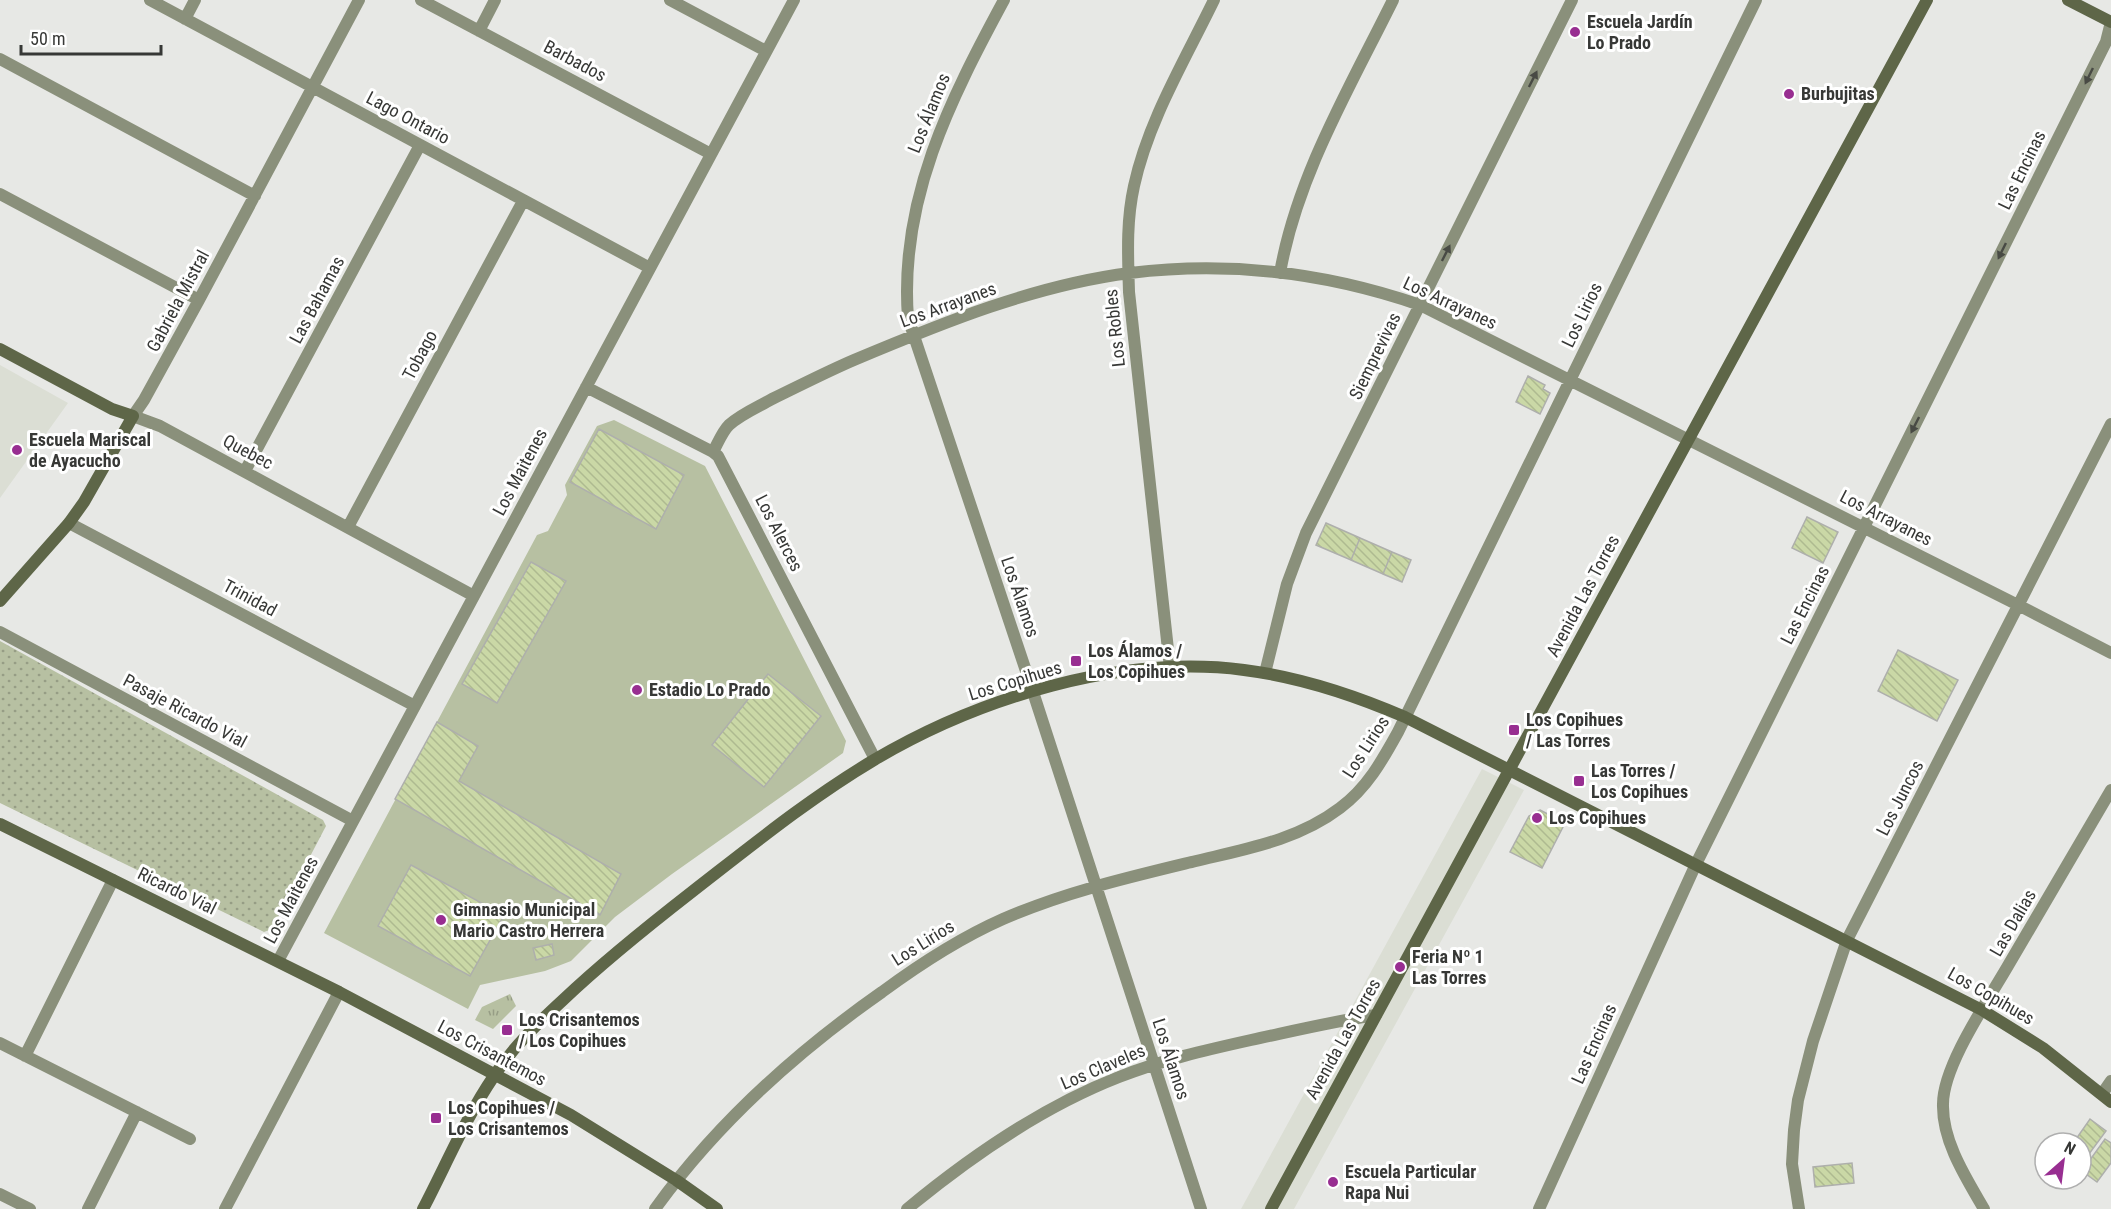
<svg xmlns="http://www.w3.org/2000/svg" width="2111" height="1209" font-family="'Roboto Condensed',sans-serif">
  <style>
    .built { fill: #dbded4 }
    .grass { fill: url(#grass-tufts) }
    .park { fill: url(#park-dots) }
    .pitch { fill: #b7c0a2 }
    .building { fill: url(#building-back-hatch); stroke: #aeafac; stroke-width: 1.5 }
    .lines { fill: none; stroke-linecap: round; stroke-linejoin: round }
    .street { stroke: #8a907b; stroke-width: 12 }
    .secondary { stroke: #5e6648; stroke-width: 12 }
    .oneway { fill: #484a44 }
    .poi-dot { fill: #982e91; stroke: #fff; stroke-width: 2 }
    .labels { text-anchor: middle; stroke-width: 6; stroke-linejoin: round; paint-order: stroke }
    .poi-label { font-size: 18px; font-weight: bold; fill: #373836; stroke: #fff; text-anchor: start }
    .street-label { font-size: 18px; fill: #373836; stroke: #fff }
  </style>
  <defs>
    <pattern id="grass-tufts" width="24" height="20" patternUnits="userSpaceOnUse" patternTransform="scale(1.5)"><rect width="24" height="20" fill="#b7c0a2"/><path d="M3 7l-1-3M5 7V3M7 7l1-3M15 17l-1-3M17 17v-4M19 17l1-3" fill="none" stroke="#969d85"/></pattern>
    <pattern id="park-dots" width="8" height="8" patternUnits="userSpaceOnUse" patternTransform="scale(1.5)"><rect width="8" height="8" fill="#b7c0a2"/><path d="M2 2h.1M6 6h.1" fill="none" stroke="#969d85" stroke-width="1.8" stroke-linecap="round"/></pattern>
    <pattern id="building-back-hatch" width="6" height="6" patternUnits="userSpaceOnUse" patternTransform="scale(1.5)"><rect width="6" height="6" fill="#cad8a6"/><path d="M-1 5l2 2M0 0l6 6M5-1l2 2" fill="none" stroke="#aeba90"/></pattern>
  </defs>
  <rect width="100%" height="100%" fill="#e7e8e5"/>
  <!-- built -->
  <path class="built" d="M 0,365 L 68,403 L 0,498 Z
    M 1482,769 L 1524,790 L 1294,1209 L 1241,1209 Z"/>
  <!-- grass -->
  <path class="grass" d="M 510,994 L 516,1006 L 493,1029 L 475,1020 L 482,1007 Z"/>
  <!-- park -->
  <path class="park" d="M 0,641 L 323,820 L 326,826 L 272,929 L 264,932 L 0,803 Z"/>
  <!-- pitch -->
  <path class="pitch" d="M 614,420 L 705,466 L 846,741 L 843,753 L 672,874 L 615,917 L 571,961 L 545,971 L 480,985 L 468,1009 L 324,933 L 537,535 L 548,531 L 567,495 L 565,485 L 597,426 Z"/>
  <!-- building -->
  <path class="building" d="M 1528,376 L 1545,385 L 1543,389 L 1550,393 L 1540,414 L 1516,402 Z
    M 599,429 L 684,475 L 656,529 L 570,482 Z
    M 1807,517 L 1838,532 L 1823,563 L 1792,548 Z
    M 1326,523 L 1360,538 L 1351,560 L 1316,545 Z
    M 1360,538 L 1392,552 L 1383,574 L 1351,560 Z
    M 1392,552 L 1411,560 L 1402,582 L 1383,574 Z
    M 531,562 L 566,581 L 497,703 L 462,684 Z
    M 1898,650 L 1958,680 L 1937,721 L 1878,691 Z
    M 768,674 L 821,716 L 764,787 L 712,745 Z
    M 437,722 L 478,746 L 459,781 L 621,874 L 600,915 L 395,799 Z
    M 1540,810 L 1565,823 L 1542,868 L 1510,852 L 1529,816 Z
    M 411,865 L 504,915 L 470,976 L 378,926 Z
    M 552,944 L 554,955 L 536,960 L 533,948 Z
    M 2090,1119 L 2106,1131 L 2089,1154 L 2081,1148 L 2081,1143 L 2074,1142 Z
    M 2105,1139 L 2111,1143 L 2111,1163 L 2097,1182 L 2082,1171 Z
    M 1852,1163 L 1854,1183 L 1815,1187 L 1813,1167 Z"/>
  <g class="lines">
    <!-- street -->
    <path class="street" d="M 150,0 L 650,268
      M 359,0 L 199,300 L 144,400 L 133,416 L 160,426 L 474,596
      M 421,0 L 711,154
      M 670,0 L 766,51
      M 1004,0 C 950,100 899,200 908,318 L 1033,692 L 1201,1209
      M 185,19 L 195,0
      M 479,31 L 495,0
      M 0,59 L 255,196
      M 0,194 L 199,300
      M 1280,273 C 1297,176 1350,87 1393,0
      M 586,387 L 713,452 L 718,456 L 875,759
      M 713,452 C 718,443 722,432 729,425 C 741,414 758,407 772,399 C 799,386 826,372 854,360 C 942,323 1035,285 1130,273 C 1228,261 1327,273 1420,305 L 2018,605 L 2111,653
      M 245,471 L 420,145
      M 69,523 L 415,706
      M 348,527 L 523,201
      M 0,632 L 353,821
      M 1170,668 L 1129,292 C 1128,257 1126,222 1134,186 C 1148,121 1185,60 1214,0
      M 1265,673 L 1287,584 L 1306,533 L 1572,0
      M 278,961 L 794,0
      M 0,1043 L 190,1139
      M 25,1056 L 113,880
      M 2102,1094 L 2111,1081
      M 0,1194 L 30,1209
      M 88,1209 L 137,1112
      M 225,1209 L 339,992
      M 655,1209 C 717,1123 795,1053 882,992 C 920,964 960,938 1003,919 C 1065,892 1130,877 1196,861 C 1246,849 1298,840 1340,808 C 1367,788 1382,761 1398,732 L 1756,0
      M 907,1209 C 971,1156 1042,1107 1119,1077 C 1162,1060 1206,1050 1251,1040 C 1293,1031 1334,1021 1376,1015
      M 1539,1209 L 1696,864 L 2106,42 L 2111,22
      M 1799,1209 L 1792,1164 L 1794,1130 L 1798,1100 L 1813,1041 L 1847,940 L 2111,424
      M 1984,1209 C 1966,1178 1942,1141 1943,1104 C 1943,1065 1989,999 2009,964 C 2043,906 2077,848 2111,790"/>
    <!-- secondary -->
    <path class="secondary" d="M 2068,0 L 2111,22
      M 0,349 L 112,409 L 133,416 L 84,502 L 69,523 L 0,601
      M 0,824 L 339,992 L 571,1115 L 676,1180 L 717,1209
      M 423,1209 C 446,1165 466,1117 494,1076 C 513,1047 538,1023 563,1000 C 604,961 648,926 693,891 C 751,846 810,798 874,760 C 979,698 1120,654 1244,670 C 1300,677 1354,695 1405,717 L 1982,1010 L 2043,1048 L 2111,1102
      M 1271,1209 L 1927,0"/>
  </g>
  <!-- one-way arrows -->
  <defs><path id="oneway-solid" d="M-6-.8H1V-3.2L6.5 0L1 3.2V.8H-6Z" transform="scale(1.5)"/></defs>
  <g class="oneway">
    <use href="#oneway-solid" transform="translate(2089 76) rotate(116)"/>
    <use href="#oneway-solid" transform="translate(1533 79) rotate(-63)"/>
    <use href="#oneway-solid" transform="translate(2002 251) rotate(116)"/>
    <use href="#oneway-solid" transform="translate(1446 253) rotate(-63)"/>
    <use href="#oneway-solid" transform="translate(1915 425) rotate(117)"/>
  </g>
  <!-- markers -->
  <g class="poi-dot">
    <circle cx="1575" cy="32" r="6"/>
    <circle cx="1789" cy="94" r="6"/>
    <circle cx="17" cy="450" r="6"/>
    <rect x="1070" y="655" width="12" height="12" rx="3"/>
    <circle cx="637" cy="690" r="6"/>
    <rect x="1508" y="724" width="12" height="12" rx="3"/>
    <rect x="1573" y="775" width="12" height="12" rx="3"/>
    <circle cx="1537" cy="818" r="6"/>
    <circle cx="441" cy="920" r="6"/>
    <circle cx="1400" cy="967" r="6"/>
    <rect x="501" y="1024" width="12" height="12" rx="3"/>
    <rect x="430" y="1112" width="12" height="12" rx="3"/>
    <circle cx="1333" cy="1182" r="6"/>
  </g>
  <g class="labels">
    <!-- poi labels -->
    <g class="poi-label">
      <text x="1587" y="28">Escuela Jardín<tspan x="1587" dy="21">Lo Prado</tspan></text>
      <text x="1801" y="100">Burbujitas</text>
      <text x="29" y="446">Escuela Mariscal<tspan x="29" dy="21">de Ayacucho</tspan></text>
      <text x="1088" y="657">Los Álamos /<tspan x="1088" dy="21">Los Copihues</tspan></text>
      <text x="649" y="696">Estadio Lo Prado</text>
      <text x="1526" y="726">Los Copihues<tspan x="1526" dy="21">/ Las Torres</tspan></text>
      <text x="1591" y="777">Las Torres /<tspan x="1591" dy="21">Los Copihues</tspan></text>
      <text x="1549" y="824">Los Copihues</text>
      <text x="453" y="916">Gimnasio Municipal<tspan x="453" dy="21">Mario Castro Herrera</tspan></text>
      <text x="1412" y="963">Feria Nº 1<tspan x="1412" dy="21">Las Torres</tspan></text>
      <text x="519" y="1026">Los Crisantemos<tspan x="519" dy="21">/ Los Copihues</tspan></text>
      <text x="448" y="1114">Los Copihues /<tspan x="448" dy="21">Los Crisantemos</tspan></text>
      <text x="1345" y="1178">Escuela Particular<tspan x="1345" dy="21">Rapa Nui</tspan></text>
    </g>
    <!-- street labels -->
    <g class="street-label">
      <text transform="translate(575 61) rotate(28)" y="6">Barbados</text>
      <text transform="translate(929 113) rotate(-68)" y="6">Los Álamos</text>
      <text transform="translate(408 118) rotate(28)" y="6">Lago Ontario</text>
      <text transform="translate(2022 170) rotate(-64)" y="6">Las Encinas</text>
      <text transform="translate(317 300) rotate(-62)" y="6">Las Bahamas</text>
      <text transform="translate(178 301) rotate(-62)" y="6">Gabriela Mistral</text>
      <text transform="translate(1450 303) rotate(25)" y="6">Los Arrayanes</text>
      <text transform="translate(948 305) rotate(-20)" y="6">Los Arrayanes</text>
      <text transform="translate(1582 315) rotate(-64)" y="6">Los Lirios</text>
      <text transform="translate(1115 328) rotate(-96)" y="6">Los Robles</text>
      <text transform="translate(420 355) rotate(-62)" y="6">Tobago</text>
      <text transform="translate(1375 356) rotate(-64)" y="6">Siemprevivas</text>
      <text transform="translate(248 452) rotate(28)" y="6">Quebec</text>
      <text transform="translate(520 472) rotate(-62)" y="6">Los Maitenes</text>
      <text transform="translate(1886 518) rotate(27)" y="6">Los Arrayanes</text>
      <text transform="translate(779 533) rotate(63)" y="6">Los Alerces</text>
      <text transform="translate(1583 596) rotate(-62)" y="6">Avenida Las Torres</text>
      <text transform="translate(1020 597) rotate(71)" y="6">Los Álamos</text>
      <text transform="translate(250 598) rotate(28)" y="6">Trinidad</text>
      <text transform="translate(1805 605) rotate(-63)" y="6">Las Encinas</text>
      <text transform="translate(1015 681) rotate(-17)" y="6">Los Copihues</text>
      <text transform="translate(185 711) rotate(28)" y="6">Pasaje Ricardo Vial</text>
      <text transform="translate(1366 747) rotate(-57)" y="6">Los Lirios</text>
      <text transform="translate(1900 798) rotate(-63)" y="6">Los Juncos</text>
      <text transform="translate(177 891) rotate(26)" y="6">Ricardo Vial</text>
      <text transform="translate(291 900) rotate(-62)" y="6">Los Maitenes</text>
      <text transform="translate(2013 923) rotate(-60)" y="6">Las Dalias</text>
      <text transform="translate(923 943) rotate(-32)" y="6">Los Lirios</text>
      <text transform="translate(1991 996) rotate(30)" y="6">Los Copihues</text>
      <text transform="translate(1343 1039) rotate(-61)" y="6">Avenida Las Torres</text>
      <text transform="translate(1594 1044) rotate(-66)" y="6">Las Encinas</text>
      <text transform="translate(492 1053) rotate(28)" y="6">Los Crisantemos</text>
      <text transform="translate(1171 1059) rotate(72)" y="6">Los Álamos</text>
      <text transform="translate(1103 1067) rotate(-23)" y="6">Los Claveles</text>
    </g>
  </g>
  <!-- north arrow -->
  <g transform="translate(2063 1161) rotate(28)"><circle r="28" fill="#ffffff" stroke="#afafaf" stroke-width="1.5"/>
  <path d="M0-4.5L10 22L0 15L-10 22Z" fill="#982e91"/>
  <text y="-9" font-size="16" font-weight="bold" text-anchor="middle" fill="#373836">N</text>
  </g>
  <!-- scale -->
  <path d="M21 45v9h140v-9" fill="none" stroke="#373836" stroke-width="3"/>
  <text x="30" y="45" font-size="18" fill="#373836" stroke="#ffffff" stroke-width="4.5" paint-order="stroke">50 m</text>
</svg>
